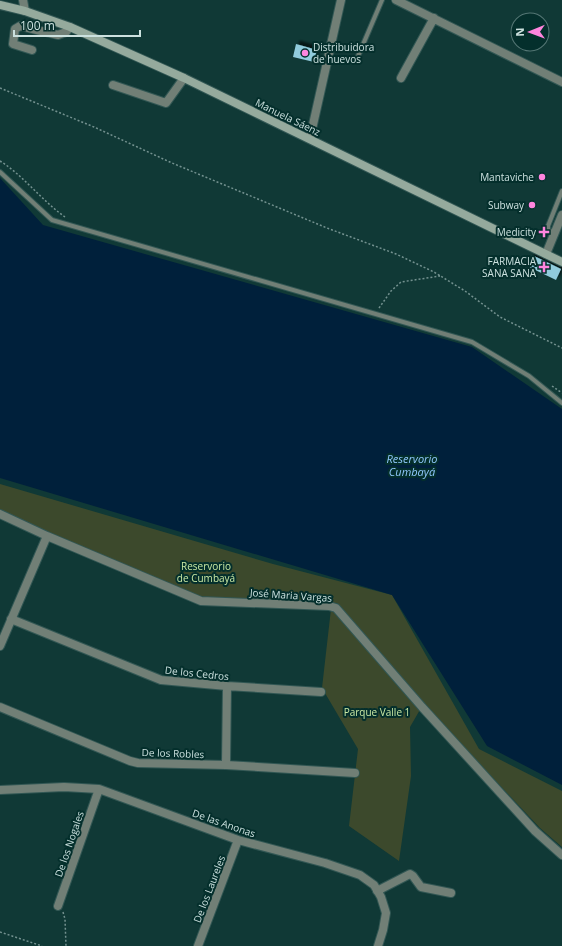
<svg xmlns="http://www.w3.org/2000/svg" width="562" height="946" font-family="'Open Sans',sans-serif">
  <style>
    .green { fill: #3c492c }
    .water { fill: #00203b }
    .building { fill: #91ccdd; filter: url(#shadow) }
    .lines { fill: none; stroke-linecap: round; stroke-linejoin: round }
    .lane-casing { stroke: #325754; stroke-width: 6 }
    .street-casing { stroke: #325754; stroke-width: 10 }
    .secondary-casing { stroke: #325754; stroke-width: 10 }
    .path { stroke: #73918f; stroke-width: 1.5; stroke-dasharray: 2 2; stroke-linecap: butt }
    .lane { stroke: #717f76; stroke-width: 4 }
    .street { stroke: #717f76; stroke-width: 8 }
    .secondary { stroke: #95aa9d; stroke-width: 8 }
    .poi-dot { fill: #ff85de; stroke: #042f2c; stroke-width: 1.5 }
    .labels { text-anchor: middle; stroke-width: 4; stroke-linejoin: round; paint-order: stroke }
    .poi-label { font-size: 10px; fill: #cce1df; stroke: #042f2c; text-anchor: end }
    .street-label { font-size: 10px; fill: #cce1df; stroke: #042f2c }
    .park-label { font-size: 10px; fill: #cae8a4; stroke: #042f2c }
    .water-label { font-size: 11px; font-style: italic; fill: #91c8fd; stroke: #042f2c }
  </style>
  <defs>
    <filter id="shadow"><feDropShadow dx="3.5" dy="-3.5" stdDeviation="1" flood-color="#0009"/></filter>
  </defs>
  <rect width="100%" height="100%" fill="#103936"/>
  <!-- green -->
  <path class="green" d="M 0,484 L 273,564 L 392,595 L 479,749 L 562,791 L 562,847 L 540,828 L 427,708 L 337,603 L 201,598 L 0,518 Z
    M 331,609 L 421,708 L 410,727 L 411,776 L 399,861 L 349,826 L 358,749 L 322,688 Z"/>
  <!-- water -->
  <path class="water" d="M 0,178 L 43,225 L 472,347 L 562,409 L 562,785 L 487,746 L 392,595 L 0,478 Z"/>
  <!-- building -->
  <path class="building" d="M 296,44 L 317,50 L 314,62 L 293,57 Z
    M 532,255 L 561,269 L 556,280 L 527,266 Z"/>
  <g class="lines">
    <defs>
      <path id="lane" d="M 356,61 L 382,0
        M 0,172 L 52,220 L 472,342 L 529,376 L 562,403
        M 555,233 L 548,230 L 548,226 L 562,191"/>
      <path id="street" d="M 23,0 L 25,11
        M 396,0 L 562,82
        M 32,50 L 13,44 L 15,29 L 20,26 L 58,35 L 66,32 L 70,27
        M 401,78 L 434,18
        M 113,85 L 166,103 L 184,78
        M 310,138 L 341,0
        M 546,254 L 562,215
        M 0,514 L 47,536 L 201,601 L 329,606 L 336,608 L 422,707 L 535,831 L 562,855
        M 11,619 L 161,680 L 227,686 L 321,692
        M 0,646 L 47,536
        M 0,707 L 130,761 L 138,763 L 226,765 L 355,773
        M 226,765 L 227,686
        M 0,790 L 64,787 L 99,789 L 238,840 L 325,863 L 360,875 L 374,885 L 381,897 L 386,913 L 383,930 L 378,946
        M 377,891 L 410,874 L 413,876 L 421,887 L 451,893
        M 58,906 L 99,789
        M 198,946 L 238,840"/>
      <path id="secondary" d="M 0,5 L 25,11 L 70,27 L 184,78 L 562,262"/>
    </defs>
    <!-- lane casing -->
    <use href="#lane" class="lane-casing"/>
    <!-- street casing -->
    <use href="#street" class="street-casing"/>
    <!-- secondary casing -->
    <use href="#secondary" class="secondary-casing"/>
    <!-- path -->
    <path class="path" d="M 0,88 L 94,127 L 172,163 L 327,228 L 396,254 L 434,272 L 465,291 L 500,317 L 562,348
      M 0,161 C 24,176 41,200 65,217
      M 379,308 L 391,291 L 401,282 L 440,276
      M 552,386 L 562,393
      M 63,912 L 65,919 L 66,946
      M 0,932 L 42,946"/>
    <!-- lane -->
    <use href="#lane" class="lane"/>
    <!-- street -->
    <use href="#street" class="street"/>
    <!-- secondary -->
    <use href="#secondary" class="secondary"/>
  </g>
  <!-- markers -->
  <g class="poi-dot">
    <circle cx="305" cy="53" r="4"/>
    <circle cx="542" cy="177" r="4"/>
    <circle cx="532" cy="205" r="4"/>
    <path d="M542 226h4v4h4v4h-4v4h-4v-4h-4v-4h4z"/>
    <path d="M542 261h4v4h4v4h-4v4h-4v-4h-4v-4h4z"/>
  </g>
  <g class="labels">
    <!-- poi labels -->
    <g class="poi-label">
      <text x="313" y="51" text-anchor="start">Distribuidora<tspan x="313" dy="12">de huevos</tspan></text>
      <text x="534" y="181">Mantaviche</text>
      <text x="524" y="209">Subway</text>
      <text x="536" y="236">Medicity</text>
      <text x="536" y="265">FARMACIA<tspan x="536" dy="12">SANA SANA</tspan></text>
    </g>
    <!-- street labels -->
    <g class="street-label">
      <text transform="translate(288 117) rotate(26)" y="4">Manuela Sáenz</text>
      <text transform="translate(291 595) rotate(4)" y="4">José Maria Vargas</text>
      <text transform="translate(197 673) rotate(6)" y="4">De los Cedros</text>
      <text transform="translate(173 753) rotate(2)" y="4">De los Robles</text>
      <text transform="translate(224 823) rotate(19)" y="4">De las Anonas</text>
      <text transform="translate(69 844) rotate(-71)" y="4">De los Nogales</text>
      <text transform="translate(209 889) rotate(-69)" y="4">De los Laureles</text>
    </g>
    <!-- park labels -->
    <g class="park-label">
      <text x="206" y="570">Reservorio<tspan x="206" dy="12">de Cumbayá</tspan></text>
      <text x="377" y="716">Parque Valle 1</text>
    </g>
    <!-- water labels -->
    <g class="water-label">
      <text x="412" y="463">Reservorio<tspan x="412" dy="13">Cumbayá</tspan></text>
    </g>
  </g>
  <!-- north arrow -->
  <g transform="translate(530 32) rotate(269)"><circle r="19" fill="#042f2c" stroke="#547674"/>
  <path d="M0-3L7 15L0 10L-7 15Z" fill="#ff85de"/>
  <text y="-6" font-size="11" font-weight="bold" text-anchor="middle" fill="#cce1df">N</text>
  </g>
  <!-- scale -->
  <path d="M14 30v6h126v-6" fill="none" stroke="#cce1df" stroke-width="2"/>
  <text x="20" y="30" font-size="12" fill="#cce1df" stroke="#042f2c" stroke-width="3" paint-order="stroke">100 m</text>
</svg>
